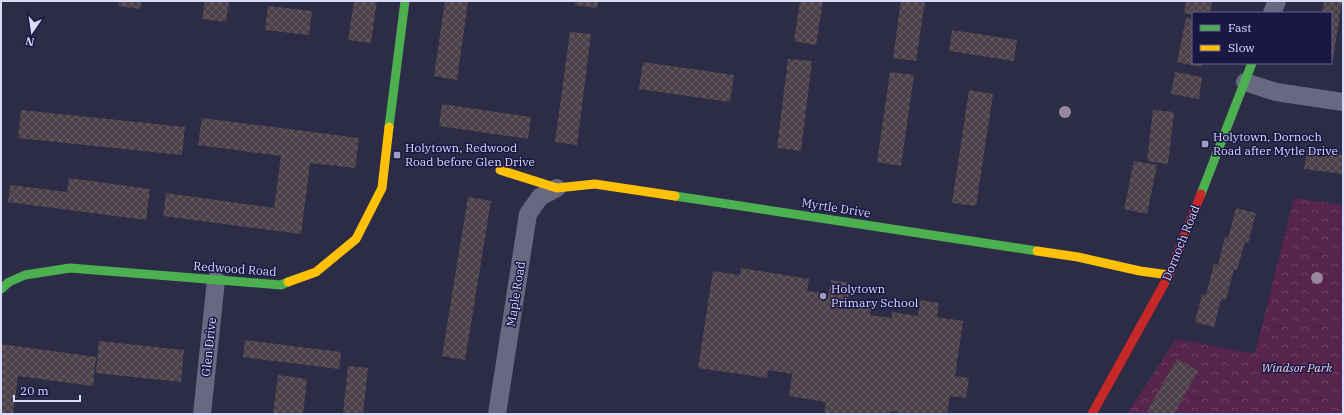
<svg xmlns="http://www.w3.org/2000/svg" width="1344" height="415" font-family="'IBM Plex Serif',serif">
  <style>
    .park { fill: url(#park-crowns) }
    .building { fill: url(#building-cross-hatch) }
    .lines { fill: none; stroke-linecap: round; stroke-linejoin: round }
    .street { stroke: #686881; stroke-width: 18 }
    .fast { stroke: #4caf50; stroke-width: 9 }
    .slow { stroke: #ffc107; stroke-width: 9 }
    .jam { stroke: #c62828; stroke-width: 9 }
    .tree { fill: #97889d }
    .poi-dot { fill: #9c9ebb; stroke: #1a1745; stroke-width: 1.5 }
    .labels { text-anchor: middle; stroke-width: 3; stroke-linejoin: round; paint-order: stroke }
    .poi-label { font-size: 12px; fill: #d8dbfa; stroke: #1a1745; text-anchor: start }
    .street-label { font-size: 12px; fill: #d8dbfa; stroke: #1a1745 }
    .park-label { font-size: 12px; font-style: italic; fill: #eed3e4; stroke: #1a1745 }
  </style>
  <defs>
    <pattern id="park-crowns" width="20" height="18" patternUnits="userSpaceOnUse"><rect width="20" height="18" fill="#57244c"/><path d="M2 6a3 3 0 1 1 6 0M12 15a3 3 0 1 1 6 0" fill="none" stroke="#6e4367"/></pattern>
    <pattern id="building-cross-hatch" width="8" height="8" patternUnits="userSpaceOnUse"><rect width="8" height="8" fill="#4c4149"/><path d="M0 0l8 8M0 8l8-8" fill="none" stroke="#655c64"/></pattern>
  </defs>
  <rect width="100%" height="100%" fill="#2c2c46"/>
  <!-- park -->
  <path class="park" d="M 1294,198 L 1343,205 L 1343,414 L 1127,414 L 1176,339 L 1255,354 Z"/>
  <!-- building -->
  <path class="building" d="M 119,1 L 141,1 L 140,9 L 118,6 Z
    M 205,1 L 229,1 L 226,22 L 202,19 Z
    M 354,1 L 377,1 L 371,43 L 348,40 Z
    M 445,1 L 468,1 L 457,80 L 434,76 Z
    M 575,1 L 598,1 L 597,8 L 575,5 Z
    M 800,1 L 823,1 L 816,45 L 794,41 Z
    M 901,1 L 925,1 L 916,61 L 893,58 Z
    M 1186,1 L 1212,1 L 1210,13 L 1193,13 L 1193,15 L 1184,13 Z
    M 1324,1 L 1342,1 L 1333,59 L 1331,59 L 1331,13 L 1322,13 Z
    M 268,6 L 312,11 L 309,35 L 265,30 Z
    M 1186,18 L 1193,19 L 1193,63 L 1202,63 L 1201,67 L 1177,62 Z
    M 952,30 L 1017,40 L 1014,61 L 949,51 Z
    M 570,32 L 591,34 L 577,145 L 555,142 Z
    M 788,59 L 812,61 L 801,151 L 777,148 Z
    M 643,62 L 734,75 L 730,102 L 639,89 Z
    M 890,72 L 914,75 L 901,166 L 877,162 Z
    M 1175,72 L 1202,77 L 1199,99 L 1171,94 Z
    M 969,90 L 993,94 L 976,206 L 952,203 Z
    M 442,104 L 531,117 L 528,139 L 439,126 Z
    M 21,110 L 185,127 L 182,155 L 18,138 Z
    M 1153,110 L 1174,112 L 1168,164 L 1147,161 Z
    M 202,118 L 359,138 L 355,168 L 310,163 L 301,234 L 163,216 L 166,193 L 274,208 L 281,156 L 198,145 Z
    M 1307,150 L 1343,155 L 1343,174 L 1304,169 Z
    M 1134,161 L 1157,165 L 1147,214 L 1124,209 Z
    M 69,178 L 150,189 L 146,220 L 8,202 L 10,185 L 67,192 Z
    M 468,197 L 491,201 L 465,360 L 442,356 Z
    M 1236,208 L 1256,213 L 1248,243 L 1245,242 L 1237,270 L 1234,269 L 1226,300 L 1221,299 L 1214,327 L 1195,322 L 1202,294 L 1206,295 L 1214,264 L 1218,265 L 1225,237 L 1228,238 Z
    M 741,268 L 809,279 L 807,291 L 829,294 L 831,280 L 850,283 L 848,300 L 872,304 L 870,315 L 892,318 L 892,312 L 918,316 L 920,300 L 939,303 L 937,317 L 963,321 L 955,376 L 969,378 L 966,398 L 950,396 L 947,414 L 907,414 L 891,411 L 890,414 L 824,414 L 826,402 L 789,396 L 792,374 L 768,370 L 767,378 L 698,368 L 713,271 L 740,275 Z
    M 245,340 L 341,352 L 339,369 L 243,357 Z
    M 99,341 L 184,350 L 181,382 L 96,373 Z
    M 1,344 L 96,357 L 93,386 L 18,376 L 13,414 L 1,414 Z
    M 1177,359 L 1198,371 L 1174,414 L 1151,414 L 1147,411 Z
    M 348,366 L 368,368 L 363,414 L 343,414 Z
    M 278,375 L 307,379 L 303,414 L 273,414 Z"/>
  <g class="lines">
    <!-- street -->
    <path class="street" d="M 1272,13 L 1277,1
      M 1245,82 L 1276,92 L 1343,102
      M 202,414 L 216,280
      M 497,414 L 528,214 L 540,197 L 557,188"/>
    <!-- fast -->
    <path class="fast" d="M 389,127 L 405,1
      M 1201,194 L 1252,63
      M 675,196 L 1037,251
      M 1,289 L 9,282 L 25,275 L 70,268 L 281,285 L 288,282"/>
    <!-- slow -->
    <path class="slow" d="M 500,170 L 557,188 L 595,184 L 675,196
      M 1037,251 L 1078,257 L 1140,271 L 1169,275
      M 288,282 L 316,272 L 356,239 L 382,188 L 389,127"/>
    <!-- jam -->
    <path class="jam" d="M 1092,414 L 1169,275 L 1201,194"/>
  </g>
  <!-- trees -->
  <g class="tree">
    <circle cx="1065" cy="112" r="6"/>
    <circle cx="1317" cy="278" r="6"/>
  </g>
  <!-- markers -->
  <g class="poi-dot">
    <rect x="1201" y="140" width="8" height="8" rx="2"/>
    <rect x="393" y="151" width="8" height="8" rx="2"/>
    <circle cx="823" cy="296" r="4"/>
  </g>
  <g class="labels">
    <!-- poi labels -->
    <g class="poi-label">
      <text x="1213" y="141">Holytown, Dornoch<tspan x="1213" dy="14">Road after Mytle Drive</tspan></text>
      <text x="405" y="152">Holytown, Redwood<tspan x="405" dy="14">Road before Glen Drive</tspan></text>
      <text x="831" y="293">Holytown<tspan x="831" dy="14">Primary School</tspan></text>
    </g>
    <!-- street labels -->
    <g class="street-label">
      <text transform="translate(836 208) rotate(9)" y="4">Myrtle Drive</text>
      <text transform="translate(1181 243) rotate(-68)" y="4">Dornoch Road</text>
      <text transform="translate(235 269) rotate(4)" y="4">Redwood Road</text>
      <text transform="translate(516 294) rotate(-81)" y="4">Maple Road</text>
      <text transform="translate(209 347) rotate(-84)" y="4">Glen Drive</text>
    </g>
    <!-- park labels -->
    <g class="park-label">
      <text x="1297" y="372">Windsor Park</text>
    </g>
  </g>
  <!-- border -->
  <rect width="1344" height="415" fill="none" stroke="#d8dbfa" stroke-width="4"/>
  <!-- legend -->
  <rect x="1192" y="12" width="140" height="52" fill="#1a1745" stroke="#66658d"/>
  <rect x="1200" y="25" width="20" height="6" fill="#4caf50" stroke="#66658d"/>
  <text x="1228" y="32" font-size="12" fill="#d8dbfa">Fast</text>
  <rect x="1200" y="45" width="20" height="6" fill="#ffc107" stroke="#66658d"/>
  <text x="1228" y="52" font-size="12" fill="#d8dbfa">Slow</text>
  <!-- north arrow -->
  <g transform="translate(32 32) rotate(193)" stroke="#1a1745" stroke-width="3" paint-order="stroke">
  <path d="M0-3L7 15L0 10L-7 15Z" fill="#d8dbfa"/>
  <text y="-6" font-size="11" font-weight="bold" text-anchor="middle" fill="#d8dbfa">N</text>
  </g>
  <!-- scale -->
  <path d="M14 395v6h66v-6" fill="none" stroke="#d8dbfa" stroke-width="2"/>
  <text x="20" y="395" font-size="12" fill="#d8dbfa" stroke="#1a1745" stroke-width="3" paint-order="stroke">20 m</text>
</svg>
